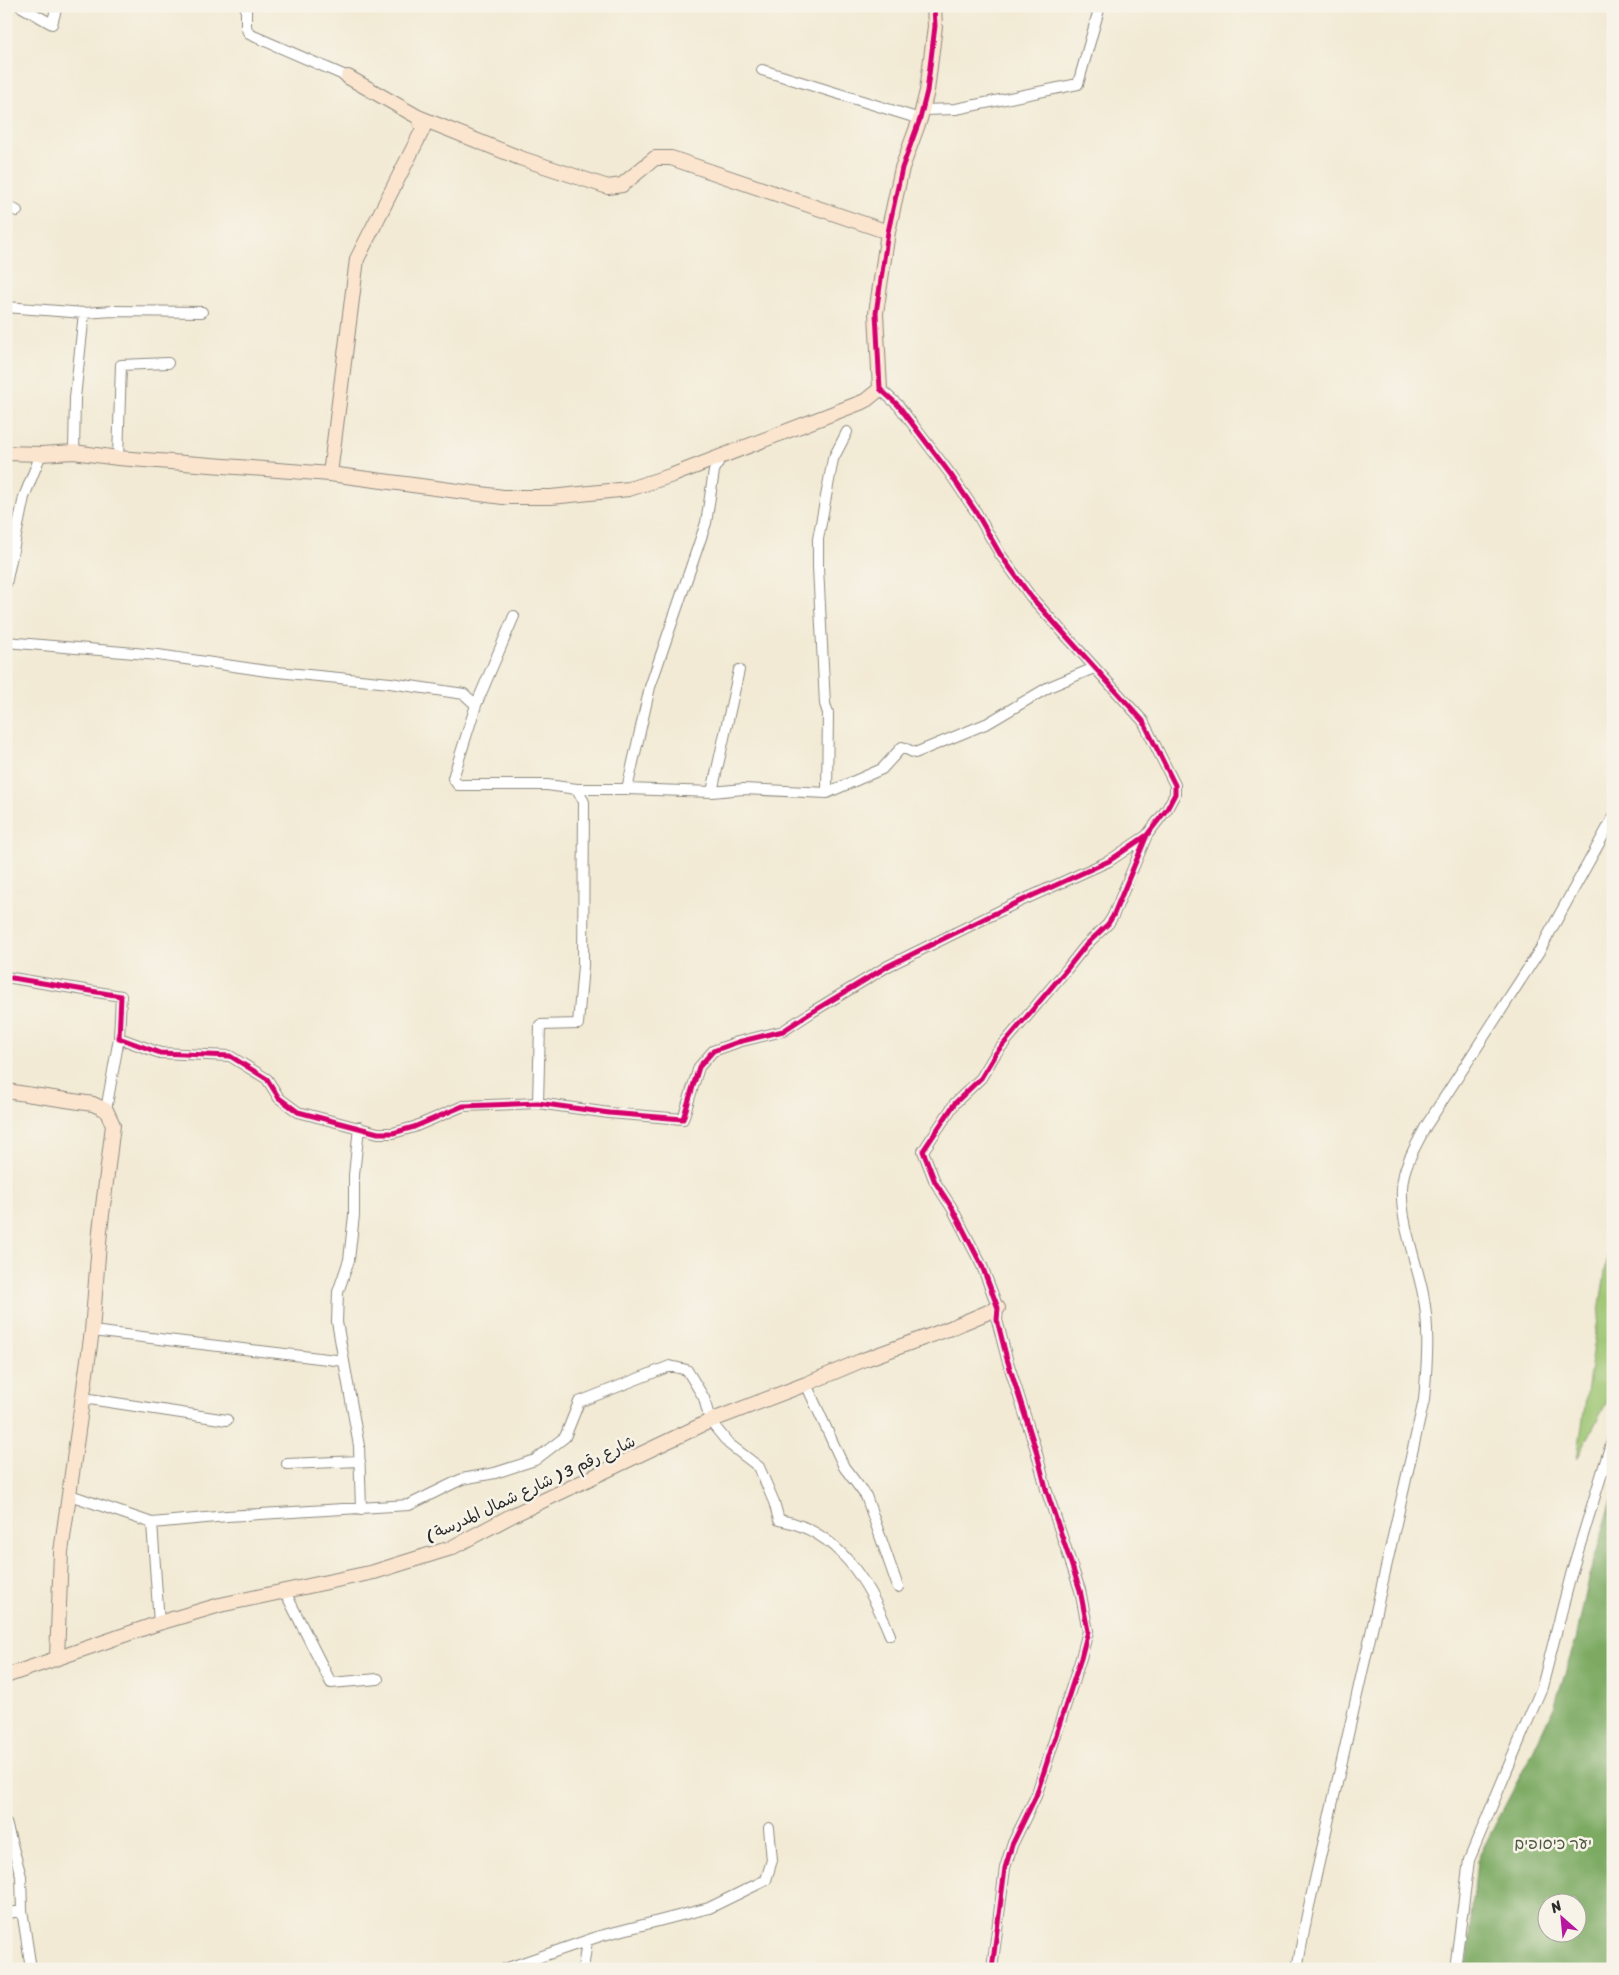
<svg xmlns="http://www.w3.org/2000/svg" width="1619" height="1975" font-family="Sriracha,'Playpen Sans Arabic','Playpen Sans Hebrew',sans-serif">
  <style>
    .green { fill: #9cc571; stroke: #64784e }
    .forest { fill: #7daa63; stroke: #546a47; fill-rule: evenodd }
    .lines { fill: none; stroke-linecap: round; stroke-linejoin: round }
    .street-casing { stroke: #8e8a80; stroke-width: 12 }
    .secondary-casing { stroke: #8e8a80; stroke-width: 16 }
    .street { stroke: #fff; stroke-width: 10 }
    .secondary { stroke: #fbe5cf; stroke-width: 14 }
    .cycleway-casing { stroke: #f7f3e8; stroke-width: 8 }
    .cycleway { stroke: #d6006c; stroke-width: 5 }
    .labels { text-anchor: middle; stroke-width: 5; stroke-linejoin: round; paint-order: stroke }
    .street-label { font-size: 16px; fill: #2b2b2b; stroke: #f7f3e8 }
    .park-label { font-size: 16px; fill: #4d5940; stroke: #f7f3e8 }
  </style>
  <rect width="100%" height="100%" fill="#f7f3e8"/>
  <filter id="ink" filterUnits="userSpaceOnUse"><feTurbulence type="fractalNoise" baseFrequency=".02" numOctaves="2"/><feDisplacementMap in="SourceGraphic" scale="10" xChannelSelector="R" yChannelSelector="G"/><feConvolveMatrix kernelMatrix="1 2 1 2 8 2 1 2 1" color-interpolation-filters="sRGB"/></filter>
  <filter id="wash" filterUnits="userSpaceOnUse"><feTurbulence type="fractalNoise" baseFrequency=".0096" numOctaves="4" result="noise"/><feDisplacementMap in="SourceGraphic" scale="20" xChannelSelector="R" yChannelSelector="G"/><feGaussianBlur stdDeviation="1.12" result="paint"/><feColorMatrix in="noise" values="0 0 0 0 0 0 0 0 0 0 0 0 0 0 0 0 0 1.4 0 .05"/><feComposite in="paint" operator="in"/></filter>
  <g filter="url(#wash)">
    <rect width="100%" height="100%" fill="#f2ead4"/>
    <!-- green -->
    <path class="green" d="M 1613,1219 L 1613,1390 L 1577,1459 Z"/>
    <!-- forest -->
    <path class="forest" d="M 1613,1497 L 1613,1969 L 1466,1969 L 1477,1860 L 1533,1751 L 1555,1704 L 1576,1639 L 1590,1574 ZM 1546,1902 L 1576,1902 L 1576,1932 L 1546,1932 Z"/>
  </g>
  <g filter="url(#ink)">
    <g class="lines">
      <defs>
        <path id="street" d="M 20,6 L 52,24 L 57,6
          M 246,6 L 246,27 L 249,34 L 348,77
          M 762,70 L 920,119
          M 923,110 L 956,109 L 1078,84 L 1100,6
          M 6,205 L 17,211
          M 6,307 L 84,313 L 113,311 L 202,312
          M 880,389 L 898,405 L 951,475 L 976,512 L 1000,554 L 1031,597 L 1143,721 L 1175,785 L 1175,794 L 1167,809 L 1147,835 L 1113,916 L 1108,924 L 1086,945 L 1067,969 L 996,1053 L 981,1078 L 955,1103 L 923,1151 L 935,1182 L 952,1208 L 982,1266 L 998,1308 L 997,1320 L 1007,1359 L 1036,1450 L 1046,1489 L 1080,1590 L 1088,1631 L 1081,1658 L 1036,1796 L 1012,1845 L 1005,1868 L 992,1969
          M 74,452 L 75,398 L 84,313
          M 118,458 L 121,365 L 168,363
          M 6,584 L 24,497 L 41,454
          M 514,616 L 476,705 L 453,778 L 458,785 L 547,785 L 577,789 L 584,802 L 583,966 L 578,1024 L 540,1025 L 538,1103
          M 6,642 L 158,655 L 267,671 L 390,683 L 464,694 L 476,705
          M 577,789 L 627,789 L 712,792 L 743,789 L 827,793 L 882,769 L 902,747 L 915,753 L 988,723 L 1049,687 L 1094,668
          M 627,789 L 650,687 L 706,523 L 714,471 L 721,456
          M 712,792 L 739,670
          M 827,793 L 828,713 L 825,704 L 818,567 L 818,539 L 833,459 L 847,432
          M 6,977 L 121,996 L 119,1038 L 160,1053 L 230,1056 L 267,1079 L 279,1098 L 298,1112 L 378,1133 L 393,1133 L 414,1127 L 463,1106 L 538,1103 L 609,1113 L 683,1119 L 699,1067 L 713,1051 L 738,1042 L 783,1031 L 812,1012 L 888,966 L 1012,905 L 1109,861 L 1146,836
          M 106,1110 L 119,1038
          M 359,1127 L 354,1175 L 354,1215 L 349,1260 L 338,1292 L 337,1322 L 359,1446 L 361,1509
          M 92,1331 L 344,1361
          M 806,1384 L 844,1467 L 866,1496 L 898,1587
          M 83,1398 L 227,1420
          M 287,1464 L 360,1461
          M 70,1495 L 152,1523 L 227,1516 L 409,1505 L 462,1479 L 495,1473 L 535,1460 L 565,1437 L 579,1402 L 670,1366 L 687,1370 L 704,1398 L 710,1421 L 729,1444 L 759,1467 L 774,1502 L 779,1520 C 839,1530 869,1583 890,1635
          M 152,1523 L 159,1623
          M 284,1590 L 331,1683 L 378,1679
          M 6,1823 L 21,1876 L 22,1910 L 31,1969
          M 6,1914 L 22,1910
          M 505,1969 L 600,1936 L 709,1908 L 766,1880 L 772,1860 L 769,1828
          M 583,1969 L 587,1941
          M 1297,1969 L 1307,1915 L 1424,1400 C 1427,1364 1430,1329 1423,1294 C 1416,1258 1395,1210 1404,1174 C 1408,1157 1418,1142 1426,1126 L 1540,950 L 1613,818
          M 1455,1969 L 1469,1860 L 1542,1687 L 1572,1571 L 1613,1437"/>
        <path id="secondary" d="M 418,117 L 520,158 L 608,187 L 622,185 L 655,158 L 671,158 L 888,232
          M 6,453 L 41,454 L 74,452 L 118,458 L 330,474 L 503,497 L 551,497 L 629,489 L 673,475 L 865,401 L 880,389 L 876,313 L 888,232 L 902,168 L 920,119 L 927,91 L 935,26 L 934,6
          M 330,474 L 357,259 L 423,129 L 418,117 L 348,77
          M 6,1091 L 93,1104 L 106,1110 L 113,1125 L 100,1231 L 92,1331 L 61,1552 L 57,1658
          M 6,1676 L 159,1623 L 220,1605 L 374,1572 L 451,1548 L 513,1515 L 710,1421 L 806,1384 L 863,1360 L 948,1329 L 998,1308"/>
      </defs>
      <!-- street casing -->
      <use href="#street" class="street-casing"/>
      <!-- secondary casing -->
      <use href="#secondary" class="secondary-casing"/>
      <!-- street -->
      <use href="#street" class="street"/>
      <!-- secondary -->
      <use href="#secondary" class="secondary"/>
      <defs>
        <path id="cycleway" d="M 934,6 L 935,26 L 927,91 L 920,119 L 902,168 L 888,232 L 876,313 L 880,389 L 898,405 L 951,475 L 976,512 L 1000,554 L 1031,597 L 1143,721 L 1175,785 L 1175,794 L 1167,809 L 1147,835 L 1113,916 L 1108,924 L 1086,945 L 1067,969 L 996,1053 L 981,1078 L 955,1103 L 923,1151 L 935,1182 L 952,1208 L 982,1266 L 998,1308 L 997,1320 L 1007,1359 L 1036,1450 L 1046,1489 L 1080,1590 L 1088,1631 L 1081,1658 L 1036,1796 L 1012,1845 L 1005,1868 L 992,1969
          M 6,977 L 121,996 L 119,1038 L 160,1053 L 230,1056 L 267,1079 L 279,1098 L 298,1112 L 378,1133 L 393,1133 L 414,1127 L 463,1106 L 538,1103 L 609,1113 L 683,1119 L 699,1067 L 713,1051 L 738,1042 L 783,1031 L 812,1012 L 888,966 L 1012,905 L 1109,861 L 1147,835"/>
      </defs>
      <!-- cycleway casing -->
      <use href="#cycleway" class="cycleway-casing"/>
      <!-- cycleway -->
      <use href="#cycleway" class="cycleway"/>
    </g>
  </g>
  <g class="labels">
    <!-- street labels -->
    <g class="street-label">
      <text transform="translate(530 1488) rotate(-25)" y="6">شارع رقم 3 ( شارع شمال المدرسة )</text>
    </g>
    <!-- park labels -->
    <g class="park-label">
      <text x="1553" y="1849">יער כיסופים</text>
    </g>
  </g>
  <!-- margin -->
  <rect width="1619" height="1975" fill="none" stroke="#f7f3e8" stroke-width="25"/>
  <!-- north arrow -->
  <g transform="translate(1562 1918) rotate(333)"><circle r="24" fill="#f7f3e8" stroke="#a5a39c"/>
  <path d="M0-4L9 19L0 12L-9 19Z" fill="#b5179e"/>
  <text y="-8" font-size="14" font-weight="bold" text-anchor="middle" fill="#2b2b2b">N</text>
  </g>
</svg>
